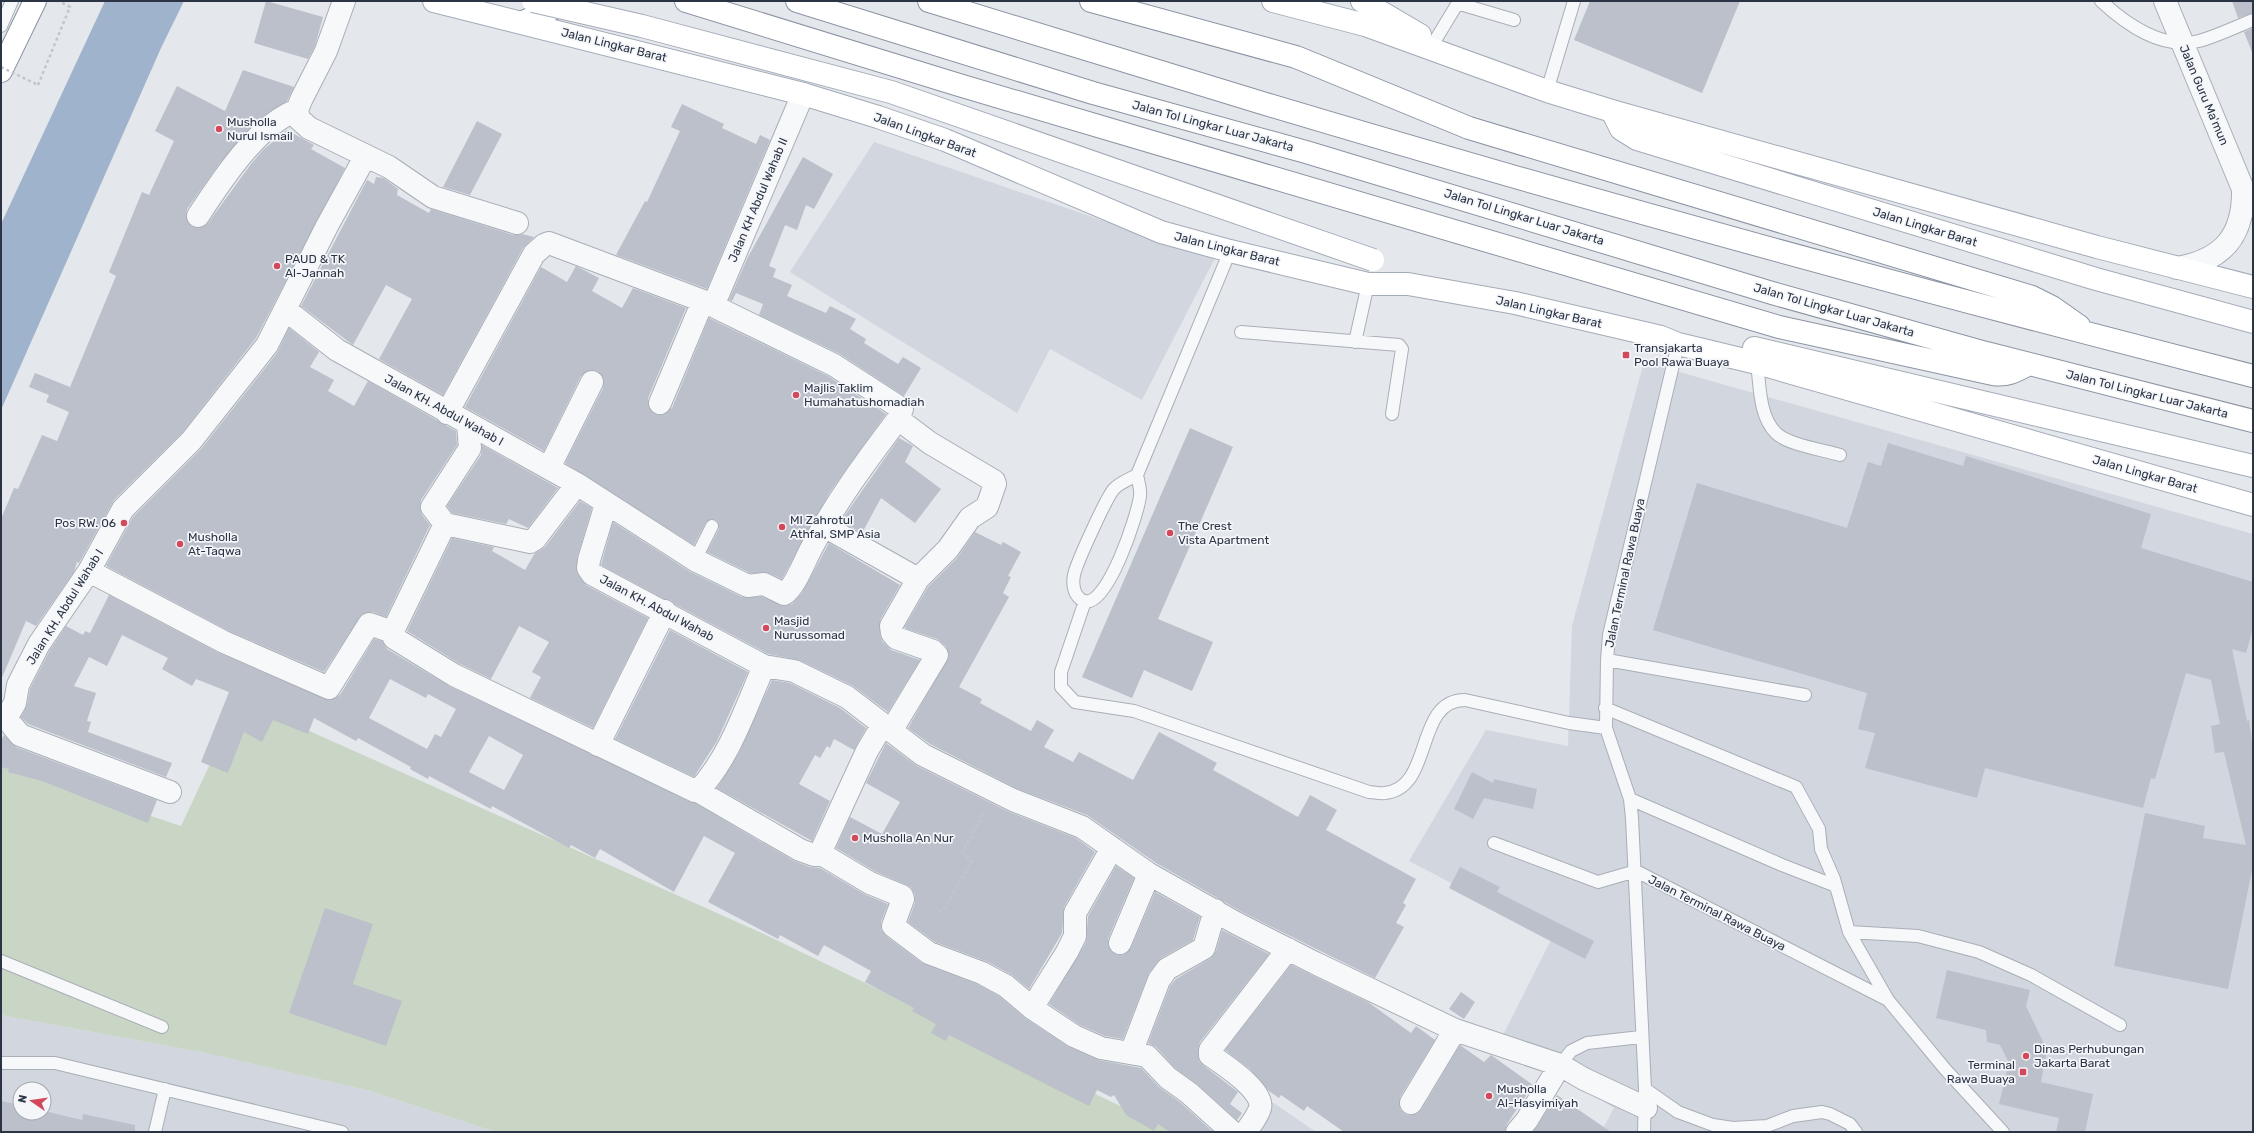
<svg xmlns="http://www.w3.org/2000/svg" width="2254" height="1133" font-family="Rubik,sans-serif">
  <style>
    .built { fill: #d2d6de; fill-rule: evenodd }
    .green { fill: #c9d6c5 }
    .water { fill: #9fb4cc }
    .building { fill: #bbc0ca; fill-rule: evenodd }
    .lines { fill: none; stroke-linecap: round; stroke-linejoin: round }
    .service-casing { stroke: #a9aeb7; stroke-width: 14 }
    .minor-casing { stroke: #a9aeb7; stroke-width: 24 }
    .tertiary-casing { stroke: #a9aeb7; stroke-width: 24 }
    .primary-casing { stroke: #a3abb8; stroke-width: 24 }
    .trunk-casing { stroke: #8b94a3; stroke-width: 24 }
    .motorway-casing { stroke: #8b94a3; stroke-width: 24 }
    .path { stroke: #c2c5cb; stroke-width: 2.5; stroke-dasharray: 3 3; stroke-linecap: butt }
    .service { stroke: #f7f8fa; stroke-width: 12 }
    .minor { stroke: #f7f8fa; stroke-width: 22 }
    .tertiary { stroke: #f7f8fa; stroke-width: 22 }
    .primary { stroke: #fff; stroke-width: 22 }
    .trunk { stroke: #fff; stroke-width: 22 }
    .motorway { stroke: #fff; stroke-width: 22 }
    .primary-bridge-casing { stroke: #a3abb8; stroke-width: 24; stroke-linecap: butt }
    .path-bridge { stroke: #c2c5cb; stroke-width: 2.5; stroke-dasharray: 3 3; stroke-linecap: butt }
    .primary-bridge { stroke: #fff; stroke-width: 22 }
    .poi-dot { fill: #d1495b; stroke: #f4f6f9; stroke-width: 1.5 }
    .labels { text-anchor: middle; stroke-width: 3.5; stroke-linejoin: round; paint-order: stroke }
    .street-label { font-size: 12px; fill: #2b3445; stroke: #f4f6f9 }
    .poi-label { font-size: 12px; fill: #2b3445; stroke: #f4f6f9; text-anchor: start }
  </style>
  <rect width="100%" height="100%" fill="#e4e7ec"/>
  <!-- built -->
  <path class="built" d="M 874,142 L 1180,247 L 1216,256 L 1142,400 L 1050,349 L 1017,413 L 790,272 Z
    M 1644,362 L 2253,534 L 2253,1132 L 1601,1132 L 1614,1108 L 1501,1039 L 1553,936 L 1409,861 L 1486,730 L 1568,746 L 1572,626 Z
    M 1,1015 L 201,1052 L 367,1090 L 496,1132 L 1,1132 ZM 20,1089 L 44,1089 L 44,1113 L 20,1113 Z
    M 1259,1093 L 1316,1132 L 1239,1132 Z"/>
  <!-- green -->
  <path class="green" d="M 240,700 L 766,935 L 1174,1132 L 496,1132 L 367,1090 L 201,1052 L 1,1015 L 1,766 L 181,826 Z"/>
  <!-- water -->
  <path class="water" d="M 105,1 L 184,1 L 161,48 L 1,410 L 1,224 Z"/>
  <!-- building -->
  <path class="building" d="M 266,1 L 323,17 L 315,46 L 308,59 L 254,43 Z
    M 1590,1 L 1740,1 L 1702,93 L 1574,40 Z
    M 2232,1 L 2253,1 L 2253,13 L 2238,18 Z
    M 2253,28 L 2253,52 L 2252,52 L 2244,32 Z
    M 243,70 L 294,87 L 287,101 L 259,119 L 219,164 L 187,209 L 186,216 L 191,226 L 198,228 L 208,223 L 251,164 L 263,150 L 287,130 L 314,145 L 311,149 L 345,168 L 256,338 L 182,433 L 114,500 L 79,563 L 77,562 L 74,572 L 36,626 L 26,621 L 1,680 L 1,519 L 14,488 L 18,489 L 42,435 L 57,441 L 69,412 L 46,402 L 49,395 L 29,387 L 35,373 L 70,387 L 116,276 L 109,272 L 142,192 L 149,195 L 174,141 L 155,131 L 177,86 L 225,111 Z
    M 682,104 L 724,124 L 722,128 L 756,144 L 760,135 L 770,140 L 707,289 L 616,255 L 645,201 L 647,202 L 680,131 L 671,127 Z
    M 477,121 L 502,134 L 470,195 L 443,187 Z
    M 803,157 L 833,174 L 814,209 L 806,205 L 797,230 L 785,225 L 769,266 L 776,269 L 773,277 L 792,285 L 787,296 L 826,313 L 830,306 L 856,319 L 850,329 L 866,339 L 864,343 L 898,364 L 903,357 L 921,368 L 904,396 L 840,354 L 759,315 L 763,304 L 736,293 L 732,301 L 729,300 L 747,259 Z
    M 376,177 L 383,178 L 398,189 L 397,195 L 429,213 L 431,209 L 513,235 L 522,234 L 534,237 L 523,248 L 443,395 L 379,359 L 412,299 L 386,285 L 353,345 L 301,306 L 367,180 L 374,184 Z
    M 576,266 L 599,278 L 592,291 L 622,308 L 633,288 L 686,308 L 648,398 L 648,405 L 655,414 L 662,415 L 672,408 L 709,318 L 828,376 L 886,414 L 830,492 L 782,579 L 769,573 L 750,573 L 707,552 L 719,529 L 718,522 L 716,520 L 711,519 L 706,522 L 694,545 L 565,463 L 603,388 L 604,381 L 598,371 L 591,370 L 581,376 L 544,451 L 465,407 L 541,267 L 567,282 Z
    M 289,328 L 319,352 L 310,367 L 334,380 L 328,391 L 354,406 L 368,381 L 456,431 L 457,445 L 421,500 L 420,507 L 422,515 L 430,525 L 386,617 L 373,612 L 362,614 L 324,672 L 229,631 L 106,566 L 133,517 L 201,449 L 277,353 Z
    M 1190,428 L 1233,447 L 1158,619 L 1213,642 L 1192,691 L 1144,670 L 1132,698 L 1082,677 Z
    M 899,438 L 913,446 L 905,462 L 941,489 L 915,523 L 881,498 L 862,533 L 841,521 Z
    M 1888,443 L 1963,466 L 1966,456 L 2151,514 L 2141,548 L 2253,582 L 2253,628 L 2246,653 L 2232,649 L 2247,721 L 2249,720 L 2253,751 L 2253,846 L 2251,846 L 2253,847 L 2253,865 L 2228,989 L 2114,966 L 2145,813 L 2205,826 L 2203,838 L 2246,845 L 2224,752 L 2215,753 L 2211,726 L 2220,724 L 2211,680 L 2186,673 L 2155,779 L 2151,778 L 2143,808 L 1985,768 L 1977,798 L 1865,768 L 1875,733 L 1858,729 L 1867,693 L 1653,630 L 1697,483 L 1847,528 L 1868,462 L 1881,466 Z
    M 482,445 L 558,488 L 528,528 L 509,519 L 506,524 L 452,513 L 447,506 L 481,455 Z
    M 580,501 L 592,508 L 577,558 L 578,575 L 586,585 L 648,618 L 593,728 L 530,698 L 541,677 L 532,672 L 549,642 L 519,626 L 491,679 L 460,664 L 407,631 L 452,538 L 494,547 L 492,551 L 525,570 L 535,553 L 545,547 Z
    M 613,522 L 689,571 L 742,597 L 762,597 L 785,606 L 792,604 L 802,593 L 829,543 L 900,585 L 880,620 L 880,635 L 882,641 L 891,650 L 920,660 L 888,712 L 853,686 L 799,660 L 768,654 L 676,605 L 671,600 L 664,599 L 601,565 Z
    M 975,532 L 1001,545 L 1003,542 L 1021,552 L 1008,576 L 1011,577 L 1003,593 L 1009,597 L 959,687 L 982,699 L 980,703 L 1031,731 L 1037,720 L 1054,730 L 1044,747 L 1073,762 L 1079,752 L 1133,780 L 1159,732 L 1217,763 L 1213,770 L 1298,817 L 1310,795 L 1337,810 L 1326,830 L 1416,879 L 1403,903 L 1406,905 L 1396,923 L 1404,927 L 1375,978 L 1242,912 L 1156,863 L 1087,815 L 1018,789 L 930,744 L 908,728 L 949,656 L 946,646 L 937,639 L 904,628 L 928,587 L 957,558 Z
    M 109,595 L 219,653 L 329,700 L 340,695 L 374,639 L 382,641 L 387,649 L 449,686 L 695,803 L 794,861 L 810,867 L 820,868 L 864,894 L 888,904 L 881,922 L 881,930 L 886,936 L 922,963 L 977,984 L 999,996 L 1025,1018 L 1069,1047 L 1099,1060 L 1141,1068 L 1159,1087 L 1181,1103 L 1213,1132 L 1170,1132 L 1158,1124 L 1154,1131 L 1126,1115 L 1114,1095 L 1111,1097 L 1097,1090 L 1089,1106 L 949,1035 L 946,1041 L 931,1033 L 936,1024 L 912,1011 L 914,1008 L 865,982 L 871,971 L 824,945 L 818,956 L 780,935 L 778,939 L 708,902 L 735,853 L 704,836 L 674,892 L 600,849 L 595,858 L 571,845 L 569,848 L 492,806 L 491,809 L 429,776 L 428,779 L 410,769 L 411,767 L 358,738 L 356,741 L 314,718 L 308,734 L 273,720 L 262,742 L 244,732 L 228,773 L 201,762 L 229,692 L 196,679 L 192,686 L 162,669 L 168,658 L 122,635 L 107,666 L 89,657 L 74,686 L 96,693 L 87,721 L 91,722 L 88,732 L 172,763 L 166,777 L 28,724 L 21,717 L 27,705 L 30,689 L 50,650 L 66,626 L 83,635 L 85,631 L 90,633 ZM 390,679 L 426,698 L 428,694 L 456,709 L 441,737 L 435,734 L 427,749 L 369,718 ZM 489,736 L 523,755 L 504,790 L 469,772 Z
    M 670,630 L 748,672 L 717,741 L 694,777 L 615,739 Z
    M 772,680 L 790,683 L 840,708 L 866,728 L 854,750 L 834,739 L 830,748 L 827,746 L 820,758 L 815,755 L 799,784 L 830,801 L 812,841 L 717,788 L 739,753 Z
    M 4,735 L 16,747 L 157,800 L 148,823 L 42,781 L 8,772 L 9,769 L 1,767 L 1,740 Z
    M 886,743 L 917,766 L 1007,811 L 1076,838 L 1095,852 L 1064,907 L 1062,933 L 1029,989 L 1012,975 L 988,962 L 935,942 L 908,922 L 915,903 L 915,895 L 911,887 L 876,872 L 836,848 L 850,817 L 882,834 L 900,802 L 866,783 Z
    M 1472,772 L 1493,783 L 1494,779 L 1537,789 L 1533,809 L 1484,798 L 1473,819 L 1454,809 Z
    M 1116,866 L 1134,878 L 1108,939 L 1110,950 L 1115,954 L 1122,955 L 1131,948 L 1155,892 L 1200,917 L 1193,940 L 1161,958 L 1149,973 L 1123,1039 L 1105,1036 L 1080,1025 L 1049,1004 L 1086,942 L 1088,916 Z
    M 1460,867 L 1500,887 L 1497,892 L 1594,941 L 1585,959 L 1449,888 Z
    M 325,908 L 373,924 L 353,984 L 402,1001 L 386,1046 L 289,1013 Z
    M 1222,930 L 1269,954 L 1200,1042 L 1198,1050 L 1199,1061 L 1203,1065 L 1238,1092 L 1230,1104 L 1242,1113 L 1237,1120 L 1197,1084 L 1176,1069 L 1156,1047 L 1148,1043 L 1170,986 L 1176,979 L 1211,958 L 1216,951 Z
    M 1291,965 L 1368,1002 L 1411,1033 L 1416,1026 L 1435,1040 L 1400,1097 L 1400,1109 L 1405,1114 L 1411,1115 L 1421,1110 L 1460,1045 L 1484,1062 L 1491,1055 L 1533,1085 L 1507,1124 L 1505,1132 L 1344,1132 L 1307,1106 L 1304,1111 L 1281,1095 L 1279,1098 L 1269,1091 L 1250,1069 L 1225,1050 Z
    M 1947,970 L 2030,990 L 2026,1006 L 2047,1050 L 2041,1082 L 2093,1094 L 2085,1132 L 2056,1132 L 2059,1118 L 1999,1104 L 2009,1063 L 2000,1045 L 1987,1042 L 1986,1030 L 1936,1018 Z
    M 1461,992 L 1475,1002 L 1464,1019 L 1449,1009 Z
    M 1557,1095 L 1611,1132 L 1533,1132 Z
    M 1,1101 L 20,1105 L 20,1113 L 44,1113 L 44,1111 L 82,1120 L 83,1114 L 135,1125 L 135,1132 L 1,1132 Z"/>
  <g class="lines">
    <defs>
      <path id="service" d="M 2101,1 C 2127,25 2162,50 2199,41 C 2217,36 2235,27 2253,20
        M 1,26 L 12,1
        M 1433,44 L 1456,6 L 1460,4 L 1514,20
        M 1547,91 L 1574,1
        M 1241,332 L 1399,345 L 1402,349 L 1392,414
        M 1355,342 L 1368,284
        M 1757,363 C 1760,386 1759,416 1776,433 C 1788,445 1824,450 1840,455
        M 1137,475 C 1130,479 1119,483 1114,489 C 1107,496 1076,564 1074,575 C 1072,585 1074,597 1084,601 C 1107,609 1138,514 1140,496 C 1141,489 1138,481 1137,475 L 1230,251
        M 695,560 L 712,526
        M 1085,601 L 1061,672 L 1061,687 L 1075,702 L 1134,711 L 1369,792 C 1374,792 1380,794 1385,793 C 1434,788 1414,700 1465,700 L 1569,723 L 1606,728
        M 1607,660 L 1805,695
        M 1605,708 L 1796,787 L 1819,829 L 1821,849 L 1834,879 L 1849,932 L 1888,1000
        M 1630,799 L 1782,865 L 1836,886
        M 1494,843 L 1598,882 L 1636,871
        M 1636,871 L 1888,1000 L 1945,1069 L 2003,1132
        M 1849,932 L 1918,936 L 1979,952 L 2031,975 L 2120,1025
        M 1,961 L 162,1027
        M 1,1063 L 55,1063 L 342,1132
        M 1560,1065 L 1571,1051 L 1587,1043 L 1641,1037
        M 1645,1089 L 1678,1112 L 1713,1125 L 1733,1128 L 1767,1126 L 1793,1116 L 1822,1112 L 1830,1114 L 1850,1124 L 1856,1132
        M 155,1132 L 165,1089
        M 1644,1132 L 1645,1089 L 1632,818 L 1630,799 L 1606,728 L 1607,660 L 1609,635 L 1678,344"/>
      <path id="minor" d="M 344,1 L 326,51 L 302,98 L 297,110 L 299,119 L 309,128 L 389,167 L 433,197 L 517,223
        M 198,216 C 221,181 257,125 297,110
        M 713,306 L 803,94
        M 286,310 L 337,350 L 577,484 L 695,560 L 748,586 L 764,584 L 784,594 C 794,589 805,560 811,549 C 835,503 866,461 898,419 L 902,409 L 834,365 L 703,301 L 549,243 L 544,245 L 534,254 L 447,413
        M 660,403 L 703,301
        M 468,424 L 470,448 L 432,507 L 445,524 L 392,633 L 394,638 L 454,675 L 695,791 L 698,791 C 730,757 746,707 764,666
        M 549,468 L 592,382
        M 606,504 L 589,560 L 588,568 L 592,574 L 764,666 L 794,671 L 847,697 L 923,755 L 1013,800 L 1082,827 L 1149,874 L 1236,923 L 1315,963 L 1455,1030 L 1560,1065 L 1584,1079 L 1646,1108
        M 445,524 L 530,542 L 535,539 L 577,484
        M 824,526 L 918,579 L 948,549 L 970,518 L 987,507 L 995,484 L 994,481 L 930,443 L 898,419
        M 89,571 L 224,642 L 329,688 L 369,624 L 393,632
        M 6,718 L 20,735 L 170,792
        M 1,720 L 6,718 L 15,703 L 18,685 L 39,644 L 89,571 L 123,509 L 191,441 L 267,345 L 327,226 L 365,157
        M 883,724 L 867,751 L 822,849 L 823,855 L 870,883 L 902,896 L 903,899 L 893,926 L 929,953 L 982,973 L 1006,986 L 1032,1008 L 1074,1036 L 1101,1048 L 1147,1056 L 1168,1078 L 1189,1093 L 1232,1132
        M 891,731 L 937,655 L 933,651 L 896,638 L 892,633 L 891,626 L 918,579
        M 598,745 L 665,611
        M 698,791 L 800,850 L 814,855 L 823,855
        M 1120,943 L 1149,874
        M 1032,1008 L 1067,952 L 1075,936 L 1075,913 L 1112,848
        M 1131,1053 L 1159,980 L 1167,969 L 1204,948 L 1215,910
        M 1411,1103 L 1455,1030
        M 1246,1132 C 1250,1125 1258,1116 1260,1108 C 1265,1091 1222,1063 1210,1055 L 1210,1050 L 1288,949
        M 1517,1132 L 1527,1120 L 1560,1065"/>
      <path id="tertiary" d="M 2165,1 L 2243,189 L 2253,206
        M 2177,268 C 2223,260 2244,236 2243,189"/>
      <path id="primary" d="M 434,1 L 803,94 L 878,117 L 945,140 L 1161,232 L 1230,251 L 1368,284 L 1408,284 L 1515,303 L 1661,337 L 1678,344 L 1757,363 L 2253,505
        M 1273,1 L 1365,25 L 1547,91 L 1612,111 L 2097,247 L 2253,287
        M 1362,1 L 1420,35
        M 1612,111 L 1621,129 L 1637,139 L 2096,279 L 2253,322
        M 1754,348 L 2253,466"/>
      <path id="trunk" d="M 1,71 L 35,1"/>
      <path id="motorway" d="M 686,1 L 959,85 L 1779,327 L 1993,374 C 2008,376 2016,371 2029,364
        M 797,1 L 1093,93 L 1306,152 L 1772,293 L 1986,353 L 2253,421
        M 929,1 C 1039,34 1149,69 1259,102 C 1589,201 1920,291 2253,376
        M 1091,1 L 1296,57 L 1469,128 L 2032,297 L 2052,307 L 2079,326
        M 523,22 L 568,2"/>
    </defs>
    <!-- service casing -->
    <use href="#service" class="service-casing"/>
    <!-- minor casing -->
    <use href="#minor" class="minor-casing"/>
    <!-- tertiary casing -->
    <use href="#tertiary" class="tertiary-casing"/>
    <!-- primary casing -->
    <use href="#primary" class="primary-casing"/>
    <!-- trunk casing -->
    <use href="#trunk" class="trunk-casing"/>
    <!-- motorway casing -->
    <use href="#motorway" class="motorway-casing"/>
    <!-- path -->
    <path class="path" d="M 38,85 L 70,7 L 59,1
      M 939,913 L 946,906 L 971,863 L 971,860 L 963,853 L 964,850 L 985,810"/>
    <!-- service -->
    <use href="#service" class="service"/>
    <!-- minor -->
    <use href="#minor" class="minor"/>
    <!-- tertiary -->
    <use href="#tertiary" class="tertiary"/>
    <!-- primary -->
    <use href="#primary" class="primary"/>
    <!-- trunk -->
    <use href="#trunk" class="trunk"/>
    <!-- motorway -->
    <use href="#motorway" class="motorway"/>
    <defs>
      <path id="primary-bridge" d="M 533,1 L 642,26 L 891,92 L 1373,260"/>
    </defs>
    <!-- primary-bridge casing -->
    <use href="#primary-bridge" class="primary-bridge-casing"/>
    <!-- path-bridge -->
    <path class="path-bridge" d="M 1,67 L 38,85"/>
    <!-- primary-bridge -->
    <use href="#primary-bridge" class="primary-bridge"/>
  </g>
  <!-- markers -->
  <g class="poi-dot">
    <circle cx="219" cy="129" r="4"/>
    <circle cx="277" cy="266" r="4"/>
    <rect x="1622" y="351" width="8" height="8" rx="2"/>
    <circle cx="796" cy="395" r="4"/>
    <circle cx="124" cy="523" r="4"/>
    <circle cx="782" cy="527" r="4"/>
    <circle cx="1170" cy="533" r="4"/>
    <circle cx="180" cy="544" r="4"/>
    <circle cx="766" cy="628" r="4"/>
    <circle cx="855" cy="838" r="4"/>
    <circle cx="2026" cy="1056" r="4"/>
    <rect x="2019" y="1068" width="8" height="8" rx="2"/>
    <circle cx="1489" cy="1096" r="4"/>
  </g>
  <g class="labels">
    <!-- street labels -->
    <g class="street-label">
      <text transform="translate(614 45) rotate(14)" y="4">Jalan Lingkar Barat</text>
      <text transform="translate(2204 95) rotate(67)" y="4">Jalan Guru Ma'mun</text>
      <text transform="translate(1213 126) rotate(15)" y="4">Jalan Tol Lingkar Luar Jakarta</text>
      <text transform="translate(925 135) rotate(20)" y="4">Jalan Lingkar Barat</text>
      <text transform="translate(758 200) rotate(-67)" y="4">Jalan KH Abdul Wahab II</text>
      <text transform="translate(1524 217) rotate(17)" y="4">Jalan Tol Lingkar Luar Jakarta</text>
      <text transform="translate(1925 227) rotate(17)" y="4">Jalan Lingkar Barat</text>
      <text transform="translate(1227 249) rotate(14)" y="4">Jalan Lingkar Barat</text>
      <text transform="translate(1834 310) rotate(16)" y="4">Jalan Tol Lingkar Luar Jakarta</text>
      <text transform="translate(1549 312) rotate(13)" y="4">Jalan Lingkar Barat</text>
      <text transform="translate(2147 394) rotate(14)" y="4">Jalan Tol Lingkar Luar Jakarta</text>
      <text transform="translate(444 410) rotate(29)" y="4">Jalan KH. Abdul Wahab I</text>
      <text transform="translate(2145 474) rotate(16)" y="4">Jalan Lingkar Barat</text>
      <text transform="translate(1625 573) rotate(-78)" y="4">Jalan Terminal Rawa Buaya</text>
      <text transform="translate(65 607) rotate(-58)" y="4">Jalan KH. Abdul Wahab I</text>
      <text transform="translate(657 608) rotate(28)" y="4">Jalan KH. Abdul Wahab</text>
      <text transform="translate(1717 913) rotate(27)" y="4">Jalan Terminal Rawa Buaya</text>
    </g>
    <!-- poi labels -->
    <g class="poi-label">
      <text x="227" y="126">Musholla<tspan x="227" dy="14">Nurul Ismail</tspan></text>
      <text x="285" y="263">PAUD &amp; TK<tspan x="285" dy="14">Al-Jannah</tspan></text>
      <text x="1634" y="352">Transjakarta<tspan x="1634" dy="14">Pool Rawa Buaya</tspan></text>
      <text x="804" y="392">Majlis Taklim<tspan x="804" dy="14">Humahatushomadiah</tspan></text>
      <text x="790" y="524">MI Zahrotul<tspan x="790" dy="14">Athfal, SMP Asia</tspan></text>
      <text x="116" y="527" text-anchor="end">Pos RW. 06</text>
      <text x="1178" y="530">The Crest<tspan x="1178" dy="14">Vista Apartment</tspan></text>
      <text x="188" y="541">Musholla<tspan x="188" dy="14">At-Taqwa</tspan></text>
      <text x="774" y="625">Masjid<tspan x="774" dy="14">Nurussomad</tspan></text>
      <text x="863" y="842">Musholla An Nur</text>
      <text x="2034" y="1053">Dinas Perhubungan<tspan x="2034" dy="14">Jakarta Barat</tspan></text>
      <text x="2015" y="1069" text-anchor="end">Terminal<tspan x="2015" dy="14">Rawa Buaya</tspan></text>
      <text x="1497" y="1093">Musholla<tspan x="1497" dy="14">Al-Hasyimiyah</tspan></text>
    </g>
  </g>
  <!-- border -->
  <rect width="2254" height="1133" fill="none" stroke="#2b3445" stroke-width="4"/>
  <!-- north arrow -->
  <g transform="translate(32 1101) rotate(283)"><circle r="19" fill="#f4f6f9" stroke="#a4a8b1"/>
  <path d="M0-3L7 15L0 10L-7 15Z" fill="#d1495b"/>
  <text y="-6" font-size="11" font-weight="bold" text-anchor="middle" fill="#2b3445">N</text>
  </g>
</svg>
